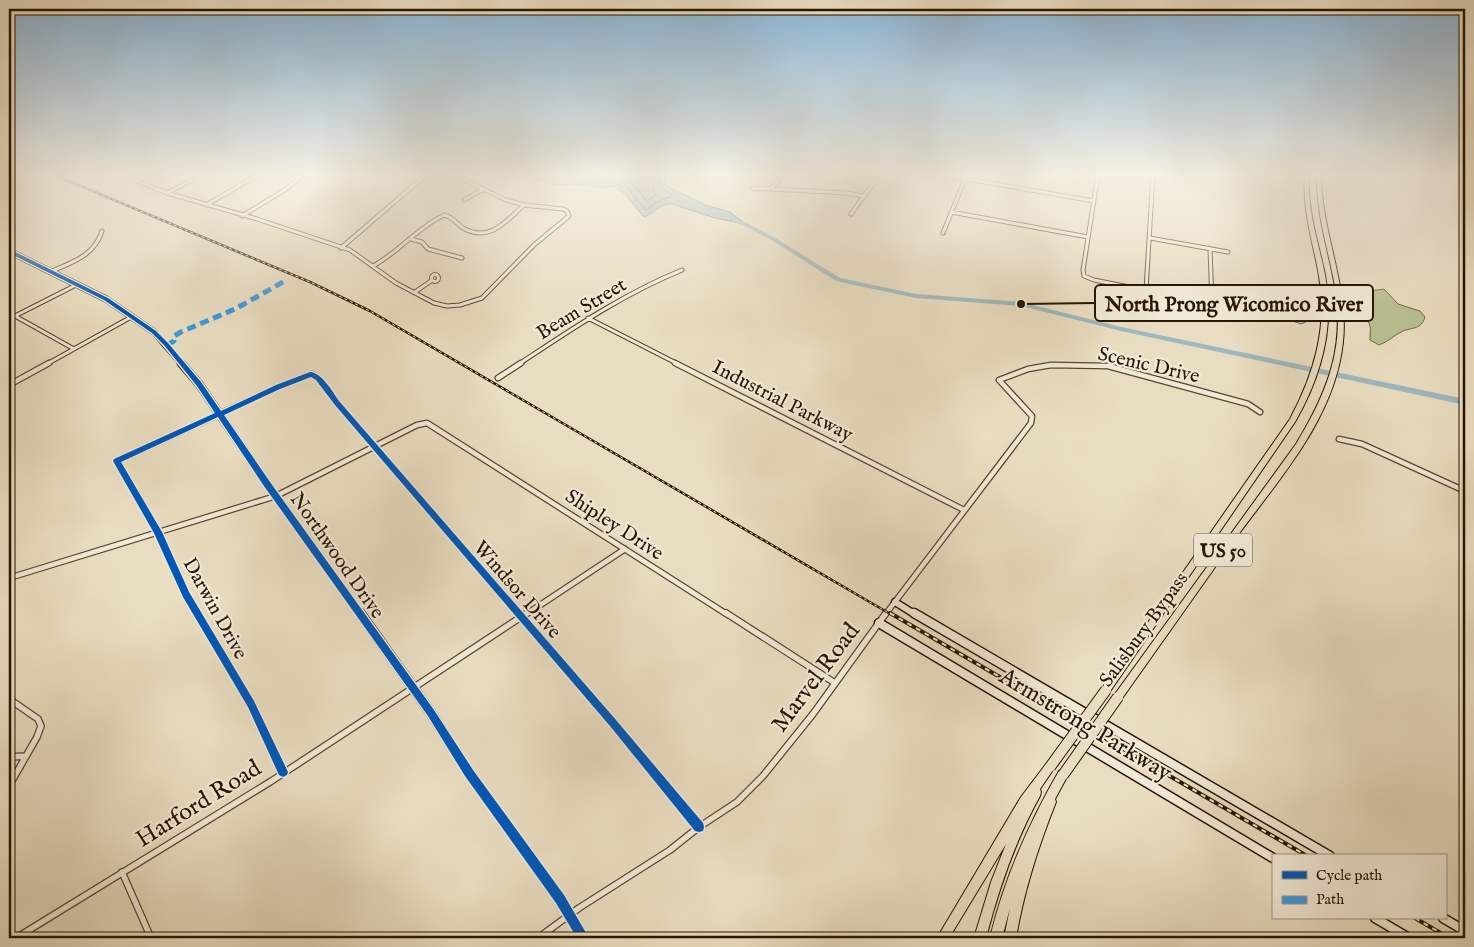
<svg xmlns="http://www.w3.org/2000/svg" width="1474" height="947" font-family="'IM FELL English',serif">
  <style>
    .green { fill: #bac091; stroke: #706a48 }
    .water { fill: #9eb8bf; stroke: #6e7773 }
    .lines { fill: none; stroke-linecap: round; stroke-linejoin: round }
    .shore { stroke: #626660; stroke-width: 1 }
    .river { fill: #9eb8bf; fill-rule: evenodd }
    .street-far2-casing { stroke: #574730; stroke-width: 5 }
    .street-far1-casing { stroke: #574730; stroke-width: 7 }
    .street-casing { stroke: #574730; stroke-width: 8 }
    .secondary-far2-casing { stroke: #261500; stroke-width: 7 }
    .secondary-far1-casing { stroke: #261500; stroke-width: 9 }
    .secondary-casing { stroke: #261500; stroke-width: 11 }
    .highway-casing { stroke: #261500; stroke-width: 2 }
    .street-far2 { stroke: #f1e9d7; stroke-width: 3 }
    .street-far1 { stroke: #f1e9d7; stroke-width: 4.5 }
    .street { stroke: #f1e9d7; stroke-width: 5.5 }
    .secondary-far2 { stroke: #f1e9d7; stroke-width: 5 }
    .secondary-far1 { stroke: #f1e9d7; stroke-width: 6 }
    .secondary { stroke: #f1e9d7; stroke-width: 8 }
    .highway { fill: #e9ddc1; fill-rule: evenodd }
    .rail-far1-casing { stroke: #261500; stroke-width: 2.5 }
    .rail-casing { stroke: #261500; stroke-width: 4 }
    .rail-far1 { stroke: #f1e9d7; stroke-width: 1; stroke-dasharray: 3; stroke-linecap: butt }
    .rail { stroke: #f1e9d7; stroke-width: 2; stroke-dasharray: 5; stroke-linecap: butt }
    .highway-bridge-casing { stroke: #261500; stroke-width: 12; stroke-linecap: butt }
    .highway-bridge { stroke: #e9ddc1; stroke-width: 10 }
    .quiet { stroke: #3c9adc; stroke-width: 5; stroke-dasharray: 9 5; stroke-linecap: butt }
    .cycleway-casing { stroke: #f1e9d7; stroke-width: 3 }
    .cycleway { fill: #0057b8; fill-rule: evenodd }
    .labels { text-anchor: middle; stroke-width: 4.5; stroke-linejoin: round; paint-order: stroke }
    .shield { fill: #f1e9d7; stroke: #635540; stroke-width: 1 }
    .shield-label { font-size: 19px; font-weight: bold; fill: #261500 }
    .street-label { font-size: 20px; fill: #261500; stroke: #f1e9d7 }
    .near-street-label { font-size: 24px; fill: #261500; stroke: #f1e9d7 }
    .leader { fill: none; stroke: #261500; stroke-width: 2 }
    .callout-dot { fill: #261500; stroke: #f1e9d7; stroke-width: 2 }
    .callout { fill: #f1e9d7; stroke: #261500; stroke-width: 2 }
    .callout-label { font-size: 21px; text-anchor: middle; font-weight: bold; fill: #261500 }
  </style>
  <rect width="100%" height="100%" fill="#e9ddc1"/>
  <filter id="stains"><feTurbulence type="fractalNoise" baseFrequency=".004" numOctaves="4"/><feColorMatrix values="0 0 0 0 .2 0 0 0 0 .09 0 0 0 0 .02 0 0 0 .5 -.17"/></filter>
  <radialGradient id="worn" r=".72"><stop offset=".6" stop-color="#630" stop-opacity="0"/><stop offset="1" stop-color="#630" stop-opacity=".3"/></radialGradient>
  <!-- green -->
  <path class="green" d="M 1384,289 L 1398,304 L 1420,311 L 1425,317 C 1421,330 1413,327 1403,331 C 1394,335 1388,342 1379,345 L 1370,340 C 1370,329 1373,324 1363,318 L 1363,299 L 1370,291 Z"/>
  <!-- water -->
  <path class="water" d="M 521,174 L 663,174 L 666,179 L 664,185 L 708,206 L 730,212 L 745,224 L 715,218 L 672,204 C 660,203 655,213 644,217 L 624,193 L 618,190 L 621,186 L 619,185 L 602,188 L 583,184 L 553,185 Z
    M 1297,301 L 1307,304 L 1309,311 L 1306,322 L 1301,324 L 1281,317 L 1280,314 L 1283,310 Z"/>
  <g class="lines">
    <!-- shore -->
    <path class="shore" d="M 537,174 L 554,180 L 583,179 L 601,182 L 621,180 L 646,210 L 662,199 L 671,197 L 671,194 L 660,187 L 659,174
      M 624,174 L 647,201 L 656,195 L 653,187 L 653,174"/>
    <!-- river -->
    <path class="river" d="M 735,219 L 747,223 L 777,239 L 840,278 L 916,294 L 1021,302 L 1121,327 L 1465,399 L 1465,405 L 1121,331 L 1021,306 L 916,298 L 836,281 L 773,241 L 743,225 L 733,222 L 732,221 Z"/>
    <defs>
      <path id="street-far2" d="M 120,174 L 167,193 L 257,219 L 350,250 L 396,283 L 434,303 L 447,306 L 460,305 L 482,298 L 534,245 L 569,216 L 567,211 L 563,209 L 524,205 L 506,200 L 460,178 L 459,174
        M 938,174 L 1094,201
        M 1098,174 L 1083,270 L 1084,276 L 1094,280 L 1230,307
        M 752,188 L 846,193 L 864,196
        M 771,189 L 784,174
        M 167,193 L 204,174
        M 464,200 L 484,189
        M 206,205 L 260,174
        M 951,212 L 1088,237
        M 851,214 L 880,174
        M 242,216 L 286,189 L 304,174
        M 943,233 L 965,179
        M 1150,238 L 1228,252
        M 411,239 L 422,242 L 428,249 L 462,258
        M 341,248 L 427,174
        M 1210,249 L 1212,303
        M 373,266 C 399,252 417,228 444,215 C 453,217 456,223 463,228 C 490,243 506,221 524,205
        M 52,271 C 73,262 95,255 102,231
        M431.5 278a3.5 3.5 0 1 1 7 0a3.5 3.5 0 1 1-7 0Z
        M 1146,290 L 1153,174
        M 415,292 L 431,281
        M 15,316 L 74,349
        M 588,318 L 678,364
        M 9,319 L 78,284
        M 47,364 L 133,316
        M 519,364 C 572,329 623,294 682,270"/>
      <path id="street-far1" d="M 675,363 L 964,510
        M 498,378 L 521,363
        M 9,385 L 49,363
        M 1339,439 L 1362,444 L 1465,491
        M 9,578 L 276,496 L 417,425 L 427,423 L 728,615
        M 198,615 L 186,594 L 158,532 L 117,461 L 278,387 L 312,374 L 318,378 L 337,403 L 520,615
        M 525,615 L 625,549
        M 885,615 L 1031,423 L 1032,416 L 999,380 L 1028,369 L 1051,365 L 1108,366 L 1248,404 L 1260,412"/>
      <path id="street" d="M 198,613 L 251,704 L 283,772
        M 519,613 L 699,827
        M 726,613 L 835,683
        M 9,699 L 38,719 L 41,726 L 37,737 L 9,786
        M 9,757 L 26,756
        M 122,872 L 151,938
        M 16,938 L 270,782 L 527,613
        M 538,938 L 579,908 L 670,850 L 699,827 L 737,802 L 763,776 L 813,714 L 886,613"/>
      <path id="secondary-far2" d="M 9,251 L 106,299 L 154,332 L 182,364"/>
      <path id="secondary-far1" d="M 181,363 L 199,384 L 267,484 L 361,615
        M 895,602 L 916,615"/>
      <path id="secondary" d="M 360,613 L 431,713 L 469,773 L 560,899 L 583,938
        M 914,613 L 1330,856
        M 879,623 L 1273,858
        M 1375,918 L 1409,938
        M 1443,918 L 1465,931"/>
      <path id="highway" d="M 1305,174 L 1309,174 C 1307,211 1318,240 1325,275 C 1335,327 1321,377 1295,422 L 1109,693 L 1106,694 L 1103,693 L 1101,690 L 1103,687 L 1290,419 C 1314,374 1328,327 1319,276 C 1313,241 1302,211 1305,174 Z
        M 1317,174 L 1321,174 C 1321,232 1349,285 1343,342 C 1335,419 1278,480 1235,539 C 1197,593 1159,646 1121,700 L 1118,701 L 1115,700 L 1113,697 L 1115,694 L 1296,444 C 1330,388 1347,342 1333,276 C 1326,242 1316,210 1317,174 Z
        M 1050,762 L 1054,764 L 1055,767 L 1040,789 L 1041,792 L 1040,796 C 1015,841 999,888 986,938 L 974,938 L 991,882 L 1006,844 L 949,938 L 937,938 L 1021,797 L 1046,764 Z
        M 1063,770 L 1067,771 L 1068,775 L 1055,799 L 1056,802 C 1038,847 1024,891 1016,938 L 1004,938 L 1010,908 L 1002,938 L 990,938 C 1004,879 1029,823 1059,771 Z"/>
    </defs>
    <!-- street-far2 casing -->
    <use href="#street-far2" class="street-far2-casing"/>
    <!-- street-far1 casing -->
    <use href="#street-far1" class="street-far1-casing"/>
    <!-- street casing -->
    <use href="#street" class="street-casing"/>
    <!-- secondary-far2 casing -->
    <use href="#secondary-far2" class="secondary-far2-casing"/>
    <!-- secondary-far1 casing -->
    <use href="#secondary-far1" class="secondary-far1-casing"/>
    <!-- secondary casing -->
    <use href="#secondary" class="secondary-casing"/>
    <!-- highway casing -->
    <use href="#highway" class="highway-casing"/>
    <!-- street-far2 -->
    <use href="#street-far2" class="street-far2"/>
    <!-- street-far1 -->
    <use href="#street-far1" class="street-far1"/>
    <!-- street -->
    <use href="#street" class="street"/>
    <!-- secondary-far2 -->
    <use href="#secondary-far2" class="secondary-far2"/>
    <!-- secondary-far1 -->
    <use href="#secondary-far1" class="secondary-far1"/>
    <!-- secondary -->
    <use href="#secondary" class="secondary"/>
    <!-- highway -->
    <use href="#highway" class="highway"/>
    <defs>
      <path id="rail-far1" d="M 52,174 L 310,282 L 370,311 L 892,615"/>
      <path id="rail" d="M 890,613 L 1307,856
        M 1415,918 L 1449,938"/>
    </defs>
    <!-- rail-far1 casing -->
    <use href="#rail-far1" class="rail-far1-casing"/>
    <!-- rail casing -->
    <use href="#rail" class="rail-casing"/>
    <!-- rail-far1 -->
    <use href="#rail-far1" class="rail-far1"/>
    <!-- rail -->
    <use href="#rail" class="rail"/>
    <defs>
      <path id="highway-bridge" d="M 1050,767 L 1106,690
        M 1063,775 L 1118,697"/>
    </defs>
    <!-- highway-bridge casing -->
    <use href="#highway-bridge" class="highway-bridge-casing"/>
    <!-- highway-bridge -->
    <use href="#highway-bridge" class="highway-bridge"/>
    <!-- quiet -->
    <path class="quiet" d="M 167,345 L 174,341 L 174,336 L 181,332 L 235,309 L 285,281"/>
    <defs>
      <path id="cycleway" d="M 9,249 L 108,298 L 156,331 L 168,343 L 201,382 L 221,411 L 276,385 L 310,372 C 321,372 333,392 339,401 L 616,720 L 703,823 L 704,827 L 703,831 L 699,832 L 695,831 L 610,726 L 335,405 L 316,380 L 311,377 L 280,389 L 224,415 L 270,482 L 434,710 L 473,770 L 564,895 L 589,938 L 577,938 L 556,903 L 465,776 L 428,716 L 264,486 L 218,417 L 121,462 L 162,532 L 189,592 L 254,701 L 288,772 L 287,775 L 283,777 L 279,775 L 248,707 L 183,597 L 154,533 L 113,461 L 114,459 L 215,413 L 197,386 L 164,345 L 152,333 L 104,300 L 9,253 Z"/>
    </defs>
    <!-- cycleway casing -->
    <use href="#cycleway" class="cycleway-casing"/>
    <!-- cycleway -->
    <use href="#cycleway" class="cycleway"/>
  </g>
  <!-- sky -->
  <linearGradient id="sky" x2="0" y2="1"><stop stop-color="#8ab6d8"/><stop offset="0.57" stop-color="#f5f0e3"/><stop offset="1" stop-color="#f5f0e3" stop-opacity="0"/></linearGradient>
  <rect width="1474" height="307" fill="url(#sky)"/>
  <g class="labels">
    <!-- shield labels -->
    <rect class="shield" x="1194" y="533.5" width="58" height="33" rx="4"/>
    <g class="shield-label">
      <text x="1223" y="557">US 50</text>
    </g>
    <!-- street labels -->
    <g class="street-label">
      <text transform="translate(581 308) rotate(-31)" y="7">Beam Street</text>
      <text transform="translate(1149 364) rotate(13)" y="7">Scenic Drive</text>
      <text transform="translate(783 400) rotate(27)" y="7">Industrial Parkway</text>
      <text transform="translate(615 524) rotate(33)" y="7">Shipley Drive</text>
      <text transform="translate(338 555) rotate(55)" y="7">Northwood Drive</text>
      <text transform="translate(518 589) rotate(49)" y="7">Windsor Drive</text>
      <text transform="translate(216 608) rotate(61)" y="7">Darwin Drive</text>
      <text transform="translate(1143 629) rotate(-54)" y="7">Salisbury Bypass</text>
    </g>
    <!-- near-street labels -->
    <g class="near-street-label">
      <text transform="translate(815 677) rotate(-53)" y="8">Marvel Road</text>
      <text transform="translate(1086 724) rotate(31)" y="8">Armstrong Parkway</text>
      <text transform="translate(198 803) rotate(-32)" y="8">Harford Road</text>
    </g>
  </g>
  <!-- callouts -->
  <path class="leader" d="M1021 304L1095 303"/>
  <circle class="callout-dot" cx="1021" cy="304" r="5"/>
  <rect class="callout" x="1095" y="285" width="278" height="36" rx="5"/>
  <g class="callout-label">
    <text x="1234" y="311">North Prong Wicomico River</text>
  </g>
  <!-- margin -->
  <rect width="1474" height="947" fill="none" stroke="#e9ddc1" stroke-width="30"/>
  <rect x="10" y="10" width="1454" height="927" fill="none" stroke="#261500" stroke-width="2.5"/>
  <rect x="15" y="15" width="1444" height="917" fill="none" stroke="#261500"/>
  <!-- legend -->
  <rect x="1272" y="854" width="175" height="65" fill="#f1e9d7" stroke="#a09481"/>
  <rect x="1282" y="871" width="25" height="8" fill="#0057b8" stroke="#a09481"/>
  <text x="1316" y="880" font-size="15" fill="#261500">Cycle path</text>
  <rect x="1282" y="896" width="25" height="8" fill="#3c9adc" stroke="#a09481"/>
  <text x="1316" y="904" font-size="15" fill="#261500">Path</text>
  <rect width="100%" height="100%" filter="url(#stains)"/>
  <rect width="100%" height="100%" fill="url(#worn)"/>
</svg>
